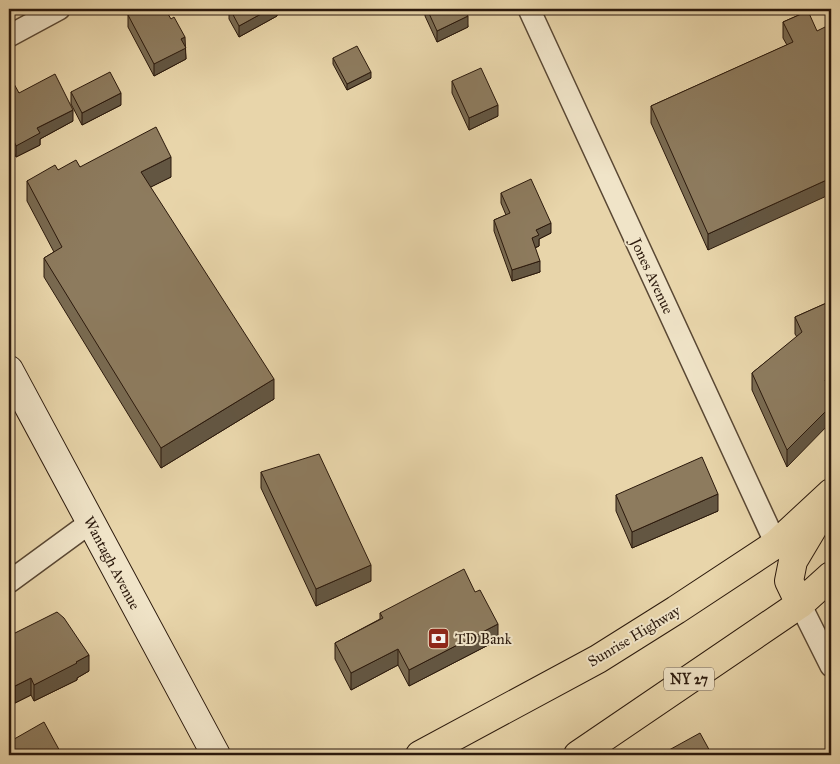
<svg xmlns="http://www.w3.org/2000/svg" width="840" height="764" font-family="'IM FELL Great Primer',serif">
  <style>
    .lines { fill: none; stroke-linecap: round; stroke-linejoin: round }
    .street-casing { stroke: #5a4834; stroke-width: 24 }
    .secondary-casing { stroke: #2b190c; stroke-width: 30 }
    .highway-casing { stroke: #2b190c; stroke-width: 30 }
    .street { stroke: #f0e4c8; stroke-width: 21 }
    .secondary { stroke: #f0e4c8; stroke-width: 28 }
    .highway { stroke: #e8d5aa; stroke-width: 28 }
    .wall { fill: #796a51; stroke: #2b190c }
    .shaded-wall { fill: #635642; stroke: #2b190c }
    .building { fill: #8d7b5e; stroke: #2b190c }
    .labels { text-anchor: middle; stroke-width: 4; stroke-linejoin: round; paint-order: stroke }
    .shield { fill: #f0e4c8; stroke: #665644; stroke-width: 1 }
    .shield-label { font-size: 14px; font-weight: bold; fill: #2b190c }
    .street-label { font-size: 15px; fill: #2b190c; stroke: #f0e4c8 }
    .poi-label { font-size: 15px; fill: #2b190c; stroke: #f0e4c8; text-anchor: start }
  </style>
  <rect width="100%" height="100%" fill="#e8d5aa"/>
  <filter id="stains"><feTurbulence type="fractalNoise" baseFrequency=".004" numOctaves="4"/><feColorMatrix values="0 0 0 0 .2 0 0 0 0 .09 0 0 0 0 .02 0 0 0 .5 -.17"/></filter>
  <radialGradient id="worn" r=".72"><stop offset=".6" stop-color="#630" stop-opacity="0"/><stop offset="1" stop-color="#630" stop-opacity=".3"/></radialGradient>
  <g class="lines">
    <defs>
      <path id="street" d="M 529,9 L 776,544
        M 9,36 L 59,9
        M 9,582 L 91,522
        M 800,604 L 831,666"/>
      <path id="secondary" d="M 9,370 L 216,755"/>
      <path id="highway" d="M 800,604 L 789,581 L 793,561 L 821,514
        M 420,755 L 598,659 L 676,610 L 776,544 L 831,493
        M 578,755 L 800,604 L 831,576"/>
    </defs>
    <!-- street casing -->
    <use href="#street" class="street-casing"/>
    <!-- secondary casing -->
    <use href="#secondary" class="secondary-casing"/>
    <!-- highway casing -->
    <use href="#highway" class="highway-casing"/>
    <!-- street -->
    <use href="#street" class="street"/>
    <!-- secondary -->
    <use href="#secondary" class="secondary"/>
    <!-- highway -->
    <use href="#highway" class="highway"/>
  </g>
  <!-- wall -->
  <path class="wall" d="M 229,9 L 277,9 L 277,16 L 239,37 L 229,19 Z
    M 425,9 L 465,9 L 468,27 L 437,42 L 425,16 Z
    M 808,11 L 708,250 L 651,123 L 651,106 L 787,45 L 783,38 L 783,22 Z
    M 128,15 L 185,46 L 186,59 L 154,76 L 128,27 Z
    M 333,58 L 371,78 L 347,90 L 333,64 Z
    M 452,81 L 498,116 L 469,130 L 452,93 Z
    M 9,84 L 19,93 L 73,121 L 40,139 L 40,145 L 16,157 L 14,152 L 9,155 Z
    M 71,92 L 121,105 L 82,125 L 71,104 Z
    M 80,167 L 171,177 L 150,187 L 274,399 L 161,468 L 44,277 L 44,258 L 54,252 L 27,201 L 27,181 L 58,170 Z
    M 501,193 L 551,233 L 539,239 L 539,246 L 535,248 L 540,272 L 512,281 L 494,231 L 494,220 L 506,215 L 501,203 Z
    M 831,301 L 831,392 L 787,467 L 752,390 L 752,373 L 797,337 L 795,334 L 795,317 Z
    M 261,472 L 371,581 L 316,606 L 261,488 Z
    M 616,495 L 718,511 L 632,548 L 616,511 Z
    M 380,613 L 498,640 L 409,686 L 398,665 L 351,690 L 335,659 L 335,643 L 380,619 Z
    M 9,636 L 89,671 L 77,678 L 77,680 L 34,701 L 31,695 L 15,703 L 9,691 Z"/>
  <!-- shaded-wall -->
  <path class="shaded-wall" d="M 270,9 L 277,9 L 277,16 L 239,37 L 239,26 Z
    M 468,16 L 468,27 L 437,42 L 437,31 Z
    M 185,37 L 186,59 L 154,76 L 154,64 L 181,39 Z
    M 371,72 L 371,78 L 347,90 L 347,84 Z
    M 121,93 L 121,105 L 82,125 L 82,113 Z
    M 498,105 L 498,116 L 469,130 L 469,118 Z
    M 73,110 L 73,121 L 40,139 L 40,145 L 16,157 L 16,146 L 37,128 Z
    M 14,141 L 14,152 L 9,155 L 9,143 Z
    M 171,157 L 171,177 L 141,192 L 141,172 Z
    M 831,178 L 831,194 L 708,250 L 708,234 Z
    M 551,223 L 551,233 L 539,239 L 539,246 L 532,249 L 532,238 L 536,230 Z
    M 540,261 L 540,272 L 512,281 L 512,270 Z
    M 831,375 L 831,392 L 825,397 L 825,380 Z
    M 274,379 L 274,399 L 161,468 L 161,448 Z
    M 831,406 L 831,422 L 787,467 L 787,450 Z
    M 718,494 L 718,511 L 632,548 L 632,532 Z
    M 371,565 L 371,581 L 316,606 L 316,589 Z
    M 498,624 L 498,640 L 409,686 L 409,670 Z
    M 398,649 L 398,665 L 351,690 L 351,673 Z
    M 89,655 L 89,671 L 77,678 L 77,680 L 34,701 L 34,685 Z
    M 31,678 L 31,695 L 15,703 L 15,686 Z"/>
  <!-- building -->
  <path class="building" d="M 140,9 L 165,9 L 171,19 L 174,17 L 185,37 L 181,39 L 186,48 L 154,64 L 128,15 Z
    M 230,9 L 270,9 L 239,26 Z
    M 427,9 L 465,9 L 468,16 L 437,31 Z
    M 808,11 L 817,31 L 831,24 L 831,178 L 708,234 L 651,106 L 793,42 L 783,22 Z
    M 357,46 L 371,72 L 347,84 L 333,58 Z
    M 481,68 L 498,105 L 469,118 L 452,81 Z
    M 110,72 L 121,93 L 82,113 L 71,92 Z
    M 55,74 L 73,110 L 37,128 L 40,133 L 16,146 L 14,141 L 9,143 L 9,84 L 13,82 L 19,93 Z
    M 156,127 L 171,157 L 141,172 L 274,379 L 161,448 L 44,258 L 62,247 L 27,181 L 55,165 L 58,170 L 76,160 L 80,167 Z
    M 531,179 L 551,223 L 536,230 L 539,235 L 532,238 L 540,261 L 512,270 L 494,220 L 510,213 L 501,193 Z
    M 831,301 L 831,375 L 825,380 L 831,393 L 831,406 L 787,450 L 752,373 L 802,332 L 795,317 Z
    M 319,454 L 371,565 L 316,589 L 261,472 Z
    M 702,457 L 718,494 L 632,532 L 616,495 Z
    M 464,569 L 475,592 L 480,590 L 498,624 L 409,670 L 398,649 L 351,673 L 335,643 L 383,618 L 380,613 Z
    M 57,612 L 64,618 L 89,655 L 76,662 L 77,663 L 34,685 L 31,678 L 15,686 L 9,675 L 9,636 Z
    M 44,722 L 62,755 L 9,755 L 9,742 Z
    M 700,733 L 712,755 L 660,755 Z"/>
  <!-- icons -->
  <defs>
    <symbol id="bank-square" viewBox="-11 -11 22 22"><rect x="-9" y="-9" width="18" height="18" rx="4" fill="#8f2418" stroke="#f0e4c8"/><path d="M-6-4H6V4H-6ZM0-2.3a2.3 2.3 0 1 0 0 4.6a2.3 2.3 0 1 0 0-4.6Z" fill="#fff"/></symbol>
  </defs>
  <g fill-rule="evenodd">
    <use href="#bank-square" x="426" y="626" width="25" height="25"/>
  </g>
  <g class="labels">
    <!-- shield labels -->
    <rect class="shield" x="664" y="667.5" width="50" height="23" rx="4"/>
    <g class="shield-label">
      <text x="689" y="684">NY 27</text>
    </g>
    <!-- street labels -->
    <g class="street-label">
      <text transform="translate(652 276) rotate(65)" y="5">Jones Avenue</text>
      <text transform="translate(112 563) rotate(62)" y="5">Wantagh Avenue</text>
      <text transform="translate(634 636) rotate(-31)" y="5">Sunrise Highway</text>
    </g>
    <!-- poi labels -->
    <g class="poi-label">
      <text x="455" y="644">TD Bank</text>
    </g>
  </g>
  <!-- margin -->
  <rect width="840" height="764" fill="none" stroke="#e8d5aa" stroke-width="30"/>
  <rect x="10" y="10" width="820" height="744" fill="none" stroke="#2b190c" stroke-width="2.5"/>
  <rect x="15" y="15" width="810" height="734" fill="none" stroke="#2b190c"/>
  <rect width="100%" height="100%" filter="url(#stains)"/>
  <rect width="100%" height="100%" fill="url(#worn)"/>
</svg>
